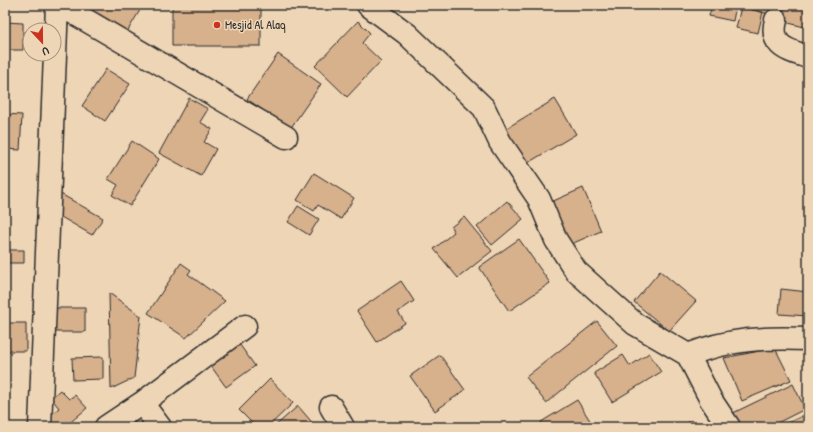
<svg xmlns="http://www.w3.org/2000/svg" width="813" height="432" font-family="'Patrick Hand',sans-serif">
  <style>
    .building { fill: #d7b08c; stroke: #2b2b2b }
    .lines { fill: none; stroke-linecap: round; stroke-linejoin: round }
    .street-casing { stroke: #2b2b2b; stroke-width: 25 }
    .street { stroke: #eed5b6; stroke-width: 22 }
    .poi-dot { fill: #c8321e; stroke: #eed5b6; stroke-width: 1.5 }
    .labels { text-anchor: middle; stroke-width: 3; stroke-linejoin: round; paint-order: stroke }
    .poi-label { font-size: 12px; fill: #2b2b2b; stroke: #eed5b6; text-anchor: start }
  </style>
  <rect width="100%" height="100%" fill="#eed5b6"/>
  <filter id="ink" filterUnits="userSpaceOnUse"><feTurbulence type="fractalNoise" baseFrequency=".025" numOctaves="2"/><feDisplacementMap in="SourceGraphic" scale="8" xChannelSelector="R" yChannelSelector="G"/><feConvolveMatrix kernelMatrix="1 2 1 2 8 2 1 2 1" color-interpolation-filters="sRGB"/></filter>
  <g filter="url(#ink)">
    <!-- building -->
    <path class="building" d="M 83,5 L 143,5 L 127,32 Z
      M 172,5 L 261,5 L 261,46 L 172,46 Z
      M 712,5 L 736,5 L 733,21 L 709,16 Z
      M 742,5 L 771,5 L 769,14 L 741,7 Z
      M 785,5 L 808,5 L 808,28 L 781,21 Z
      M 741,7 L 763,12 L 758,33 L 736,28 Z
      M 358,21 L 370,33 L 362,43 L 381,61 L 347,97 L 315,66 Z
      M 5,22 L 23,23 L 23,50 L 5,50 Z
      M 278,54 L 321,84 L 290,129 L 247,99 Z
      M 106,69 L 130,84 L 105,121 L 82,106 Z
      M 5,82 L 10,82 L 9,99 L 5,99 Z
      M 189,98 L 208,109 L 200,122 L 212,129 L 204,142 L 216,149 L 201,176 L 159,153 Z
      M 555,99 L 576,134 L 526,164 L 505,129 Z
      M 5,114 L 22,115 L 20,150 L 5,149 Z
      M 132,141 L 159,159 L 130,206 L 112,195 L 118,185 L 108,179 Z
      M 314,173 L 354,198 L 341,219 L 318,205 L 314,211 L 297,200 Z
      M 583,188 L 601,231 L 569,245 L 551,202 Z
      M 59,193 L 103,218 L 92,235 L 49,210 Z
      M 507,201 L 523,219 L 492,245 L 477,227 Z
      M 298,206 L 319,219 L 309,235 L 288,222 Z
      M 5,214 L 7,214 L 7,250 L 5,250 Z
      M 464,217 L 492,251 L 458,278 L 434,249 L 454,232 L 451,227 Z
      M 519,239 L 550,283 L 509,311 L 479,267 Z
      M 5,250 L 24,250 L 24,263 L 7,263 L 7,291 L 5,291 Z
      M 181,263 L 191,270 L 188,274 L 225,301 L 186,338 L 148,313 Z
      M 660,271 L 696,301 L 669,331 L 634,302 Z
      M 401,281 L 414,301 L 398,312 L 405,323 L 377,342 L 357,311 Z
      M 781,289 L 808,292 L 808,316 L 779,314 Z
      M 109,293 L 141,316 L 134,378 L 111,389 Z
      M 5,300 L 8,300 L 8,323 L 5,323 Z
      M 55,308 L 85,308 L 85,332 L 55,332 Z
      M 597,321 L 617,346 L 546,403 L 526,377 Z
      M 5,323 L 26,323 L 26,351 L 5,351 Z
      M 237,341 L 255,366 L 226,387 L 208,362 Z
      M 775,348 L 791,380 L 742,401 L 724,358 Z
      M 649,353 L 661,372 L 612,402 L 594,373 L 623,355 L 630,366 Z
      M 440,355 L 465,390 L 435,411 L 410,376 Z
      M 103,357 L 103,379 L 73,380 L 72,358 Z
      M 270,379 L 293,403 L 268,427 L 256,427 L 239,410 Z
      M 793,384 L 805,409 L 769,427 L 740,427 L 733,413 Z
      M 60,390 L 69,399 L 75,395 L 87,408 L 65,427 L 49,427 L 44,421 L 59,408 L 51,398 Z
      M 577,400 L 594,427 L 544,427 L 541,422 Z
      M 298,406 L 316,427 L 274,427 Z
      M 807,414 L 808,427 L 778,427 Z
      M 691,420 L 696,427 L 681,427 Z"/>
    <g class="lines">
      <defs>
        <path id="street" d="M 60,5 L 286,137
          M 368,5 L 407,34 L 484,108 L 500,142 L 539,199 L 556,240 L 576,271 L 635,324 L 688,355 L 711,400 L 729,427
          M 776,20 C 769,47 788,50 808,57
          M 688,355 C 728,339 765,337 808,339
          M 142,403 L 245,326
          M 331,407 L 343,427
          M 40,427 L 57,5
          M 106,427 L 142,403 L 160,427"/>
      </defs>
      <!-- street casing -->
      <use href="#street" class="street-casing"/>
      <!-- street -->
      <use href="#street" class="street"/>
    </g>
  </g>
  <!-- markers -->
  <circle class="poi-dot" cx="217" cy="25" r="4"/>
  <g class="labels">
    <!-- poi labels -->
    <g class="poi-label">
      <text x="225" y="29">Mesjid Al Alaq</text>
    </g>
  </g>
  <!-- margin -->
  <rect width="813" height="432" fill="none" stroke="#eed5b6" stroke-width="20"/>
  <rect x="10" y="10" width="793" height="412" fill="none" stroke="#2b2b2b" stroke-width="1.5" filter="url(#ink)"/>
  <!-- north arrow -->
  <g transform="translate(42 42) rotate(158)"><circle r="19" fill="#eed5b6" stroke="#a0917e"/>
  <path d="M0-3L7 15L0 10L-7 15Z" fill="#c8321e"/>
  <text y="-6" font-size="11" font-weight="bold" text-anchor="middle" fill="#2b2b2b">U</text>
  </g>
</svg>
